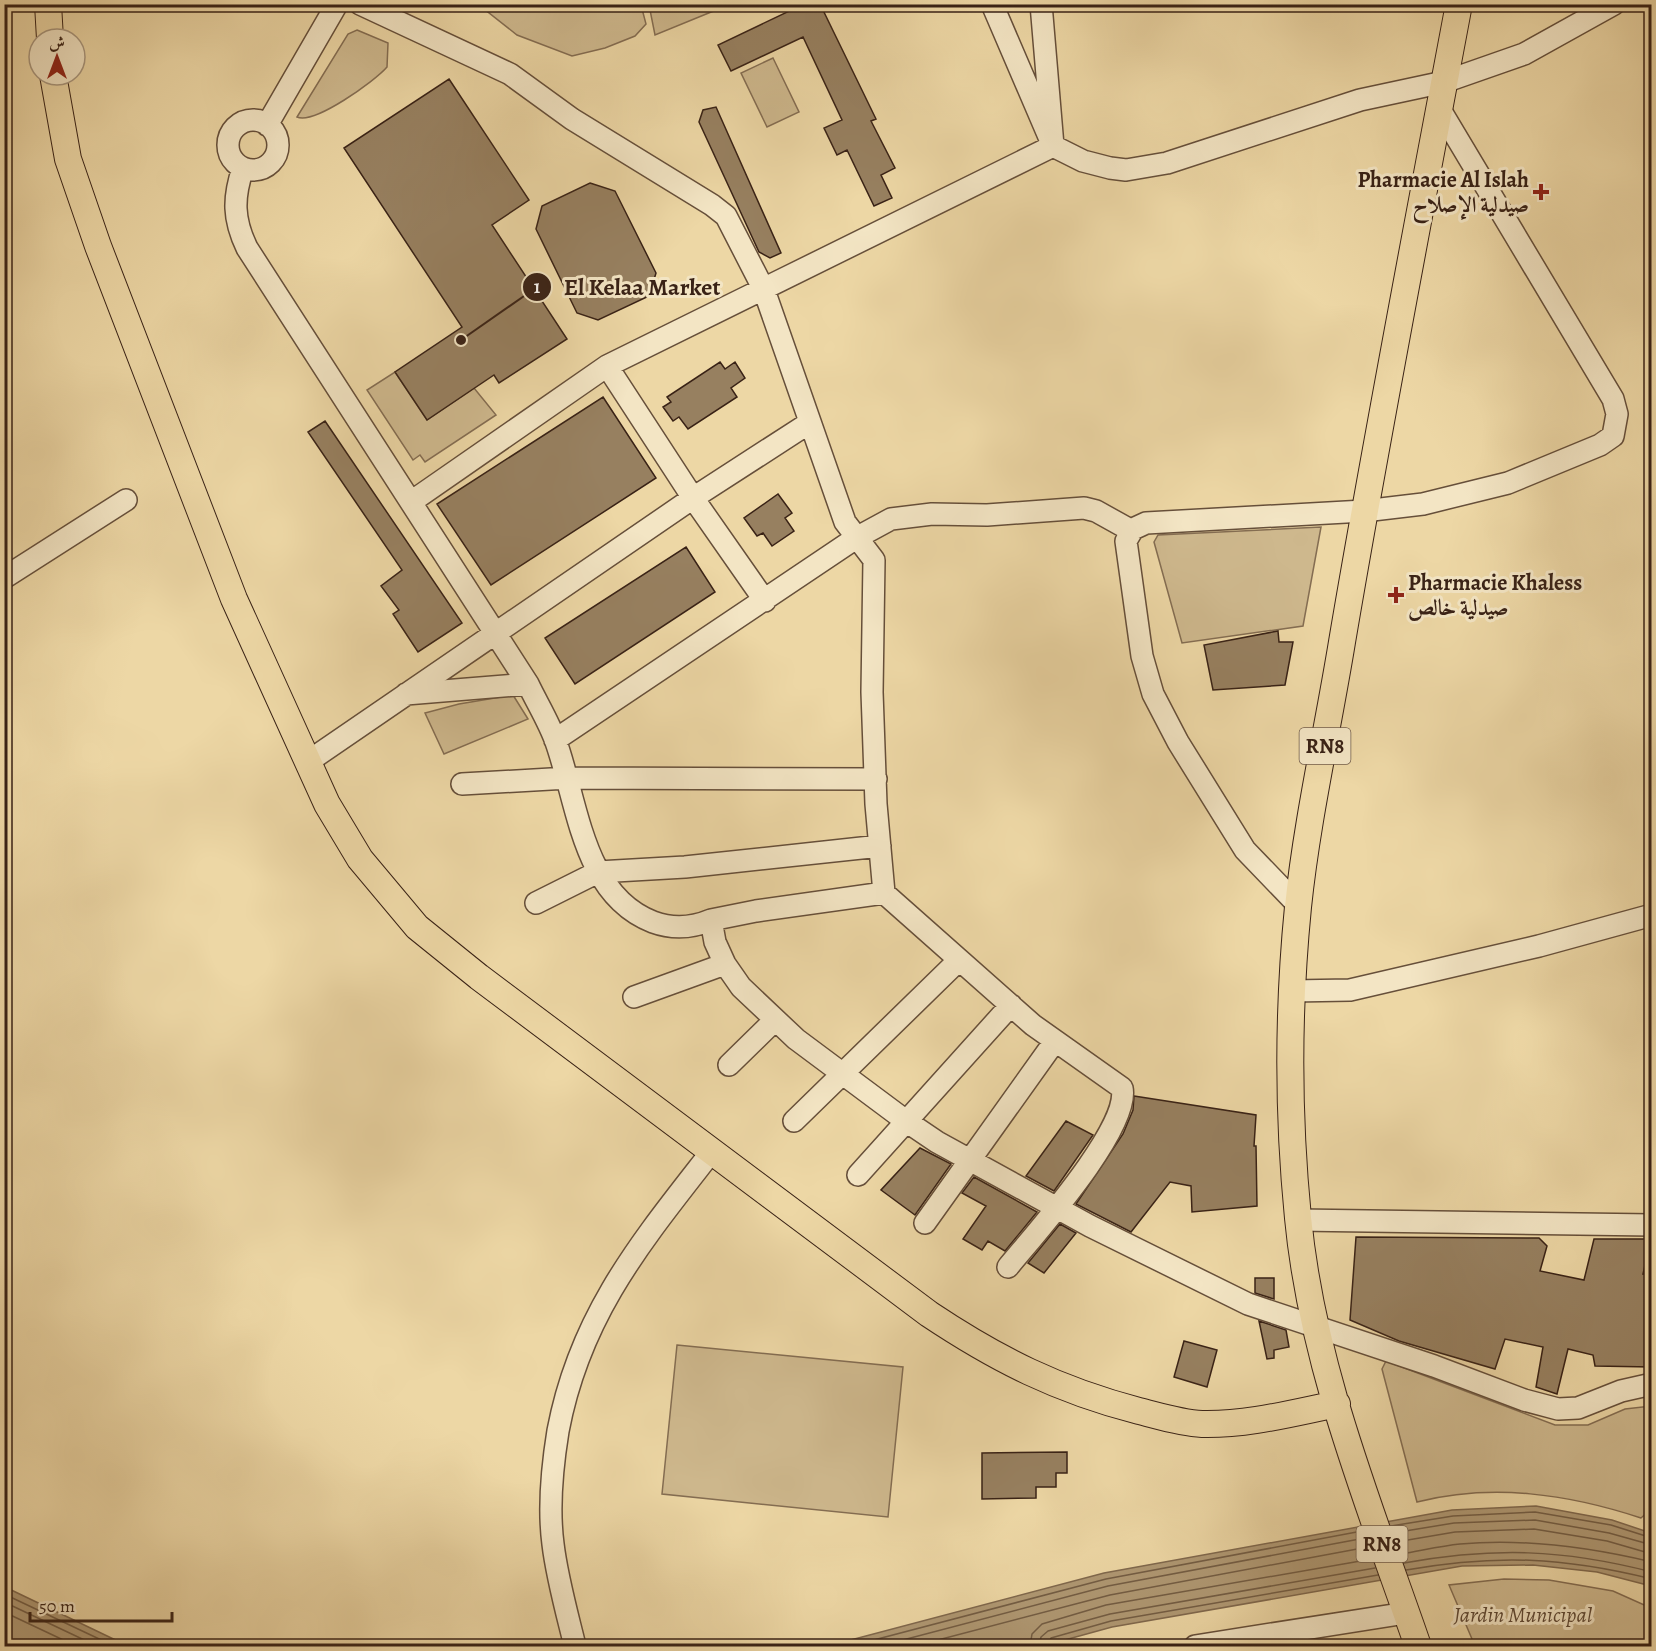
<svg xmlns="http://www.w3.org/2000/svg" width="1656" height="1651" font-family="Alegreya,Amiri,serif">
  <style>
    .green { fill: #ceb88d; stroke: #846d52; stroke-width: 1.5 }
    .water { fill: #b09974; stroke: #80694e; stroke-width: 1.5 }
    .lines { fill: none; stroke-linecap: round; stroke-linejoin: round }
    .shore { stroke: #745e45; stroke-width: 1.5 }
    .building { fill: #978060; stroke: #392216; stroke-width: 1.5 }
    .minor-casing { stroke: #664f3a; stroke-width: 24 }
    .major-casing { stroke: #392216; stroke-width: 28 }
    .minor { stroke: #f3e5c4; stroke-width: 21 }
    .major { stroke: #edd7a5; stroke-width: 26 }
    .poi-dot { fill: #8f2418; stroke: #f3e5c4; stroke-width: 2 }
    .labels { text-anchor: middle; stroke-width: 6; stroke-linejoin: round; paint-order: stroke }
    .shield { fill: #f3e5c4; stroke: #715c4a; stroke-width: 1.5 }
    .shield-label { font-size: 21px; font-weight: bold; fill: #392216 }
    .poi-label { font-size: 22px; font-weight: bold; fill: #392216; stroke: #f3e5c4; text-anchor: end }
    .park-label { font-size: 22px; font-style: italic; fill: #5e4834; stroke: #f3e5c4 }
    .leader { fill: none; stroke: #392216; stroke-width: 2 }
    .callout-dot { fill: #392216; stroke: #f3e5c4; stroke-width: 2 }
    .mark-label { font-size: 18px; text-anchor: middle; font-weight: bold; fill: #fff }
    .callout-label { font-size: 24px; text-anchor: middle; font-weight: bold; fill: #392216; stroke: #f3e5c4; stroke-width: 6; stroke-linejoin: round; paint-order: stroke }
  </style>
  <rect width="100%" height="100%" fill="#edd7a5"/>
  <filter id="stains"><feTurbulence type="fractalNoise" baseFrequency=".00333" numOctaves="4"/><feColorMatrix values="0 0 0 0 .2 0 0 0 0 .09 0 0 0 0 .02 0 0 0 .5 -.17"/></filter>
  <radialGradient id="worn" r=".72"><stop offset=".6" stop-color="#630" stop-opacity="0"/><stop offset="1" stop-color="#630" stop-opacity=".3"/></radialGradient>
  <!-- green -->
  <path class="green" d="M 479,5 L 641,5 L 646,24 L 635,36 L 605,48 L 572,56 L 517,35 Z
    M 649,5 L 714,5 L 716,10 L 655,35 Z
    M 357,30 L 388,43 L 387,67 C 375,81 314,125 297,117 L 348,34 Z
    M 773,58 L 799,112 L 767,127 L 741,73 Z
    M 395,372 L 427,420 L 474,388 L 496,415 L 425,462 L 420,455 L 413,460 L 367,390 Z
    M 1321,527 L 1303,626 L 1182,643 L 1154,542 L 1158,535 Z
    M 513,695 L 528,719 L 444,754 L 425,713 L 459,704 Z
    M 677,1345 L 903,1367 L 888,1517 L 662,1494 Z
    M 1386,1361 L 1555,1425 L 1588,1425 L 1625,1409 L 1651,1406 L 1651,1509 L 1641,1518 C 1568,1494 1493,1483 1417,1502 L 1382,1369 Z
    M 1504,1579 L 1549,1580 L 1613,1591 L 1651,1608 L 1651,1646 L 1475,1646 L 1449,1585 Z"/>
  <!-- water -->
  <path class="water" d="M 1536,1506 L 1612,1520 L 1651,1533 L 1651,1586 L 1597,1572 L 1533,1565 L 1462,1566 L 1112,1627 L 1043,1646 L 828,1646 L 1104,1573 L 1452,1510 Z
    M 5,1587 L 128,1646 L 5,1644 Z"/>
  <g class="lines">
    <!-- shore -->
    <path class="shore" d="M 1391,1526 L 1453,1516 L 1535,1512 L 1611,1525 L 1652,1538
      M 1393,1533 L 1454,1523 L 1535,1520 L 1609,1533 L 1652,1545
      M 1396,1542 L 1455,1532 L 1534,1529 L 1607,1541 L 1652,1554
      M 1401,1554 C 1420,1551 1440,1546 1460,1544 C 1525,1538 1589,1547 1652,1562
      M 1404,1563 C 1495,1547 1562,1549 1652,1572
      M 1406,1570 C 1496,1554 1563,1557 1652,1579
      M 4,1594 L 114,1646
      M 4,1602 L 97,1646
      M 4,1612 L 76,1646
      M 851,1646 L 1106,1579 L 1362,1531
      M 880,1646 L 1108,1586 L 1365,1538
      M 915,1646 L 1110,1595 L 1368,1547
      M 1030,1646 L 1032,1634 L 1042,1624 L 1106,1605 L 1372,1559
      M 1039,1646 L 1041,1637 L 1048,1631 L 1110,1614 L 1375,1568
      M 1047,1646 L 1051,1638 L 1111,1621 L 1378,1575"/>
  </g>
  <!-- building -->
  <path class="building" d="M 804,4 L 820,4 L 876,119 L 871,121 L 895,168 L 881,175 L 892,198 L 874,206 L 847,150 L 837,155 L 824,128 L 842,120 L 803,37 L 731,71 L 718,45 Z
    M 449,79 L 529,200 L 492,225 L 567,339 L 499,383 L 494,375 L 427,420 L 395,372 L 462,327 L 344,148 Z
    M 716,107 L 781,253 L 770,258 L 759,252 L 699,122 L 703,110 Z
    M 590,183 L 615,191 L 656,273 L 649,296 L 598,320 L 577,313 L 536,229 L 542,206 Z
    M 720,362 L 725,369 L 735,362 L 745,378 L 731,388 L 737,397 L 688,429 L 679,417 L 673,421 L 663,407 L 671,402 L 667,397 Z
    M 603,397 L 656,478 L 491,585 L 437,504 Z
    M 325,421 L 462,623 L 418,652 L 393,614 L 399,610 L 381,586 L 402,570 L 308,432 Z
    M 778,494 L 792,513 L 785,518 L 794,531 L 772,546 L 763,533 L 757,536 L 744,518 Z
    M 686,547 L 715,592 L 575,684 L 545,638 Z
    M 1278,631 L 1279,642 L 1293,642 L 1285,685 L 1213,690 L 1204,645 Z
    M 1134,1096 L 1256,1115 L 1254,1146 L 1256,1146 L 1257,1206 L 1192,1212 L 1191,1186 L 1170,1182 L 1131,1232 L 1076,1204 L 1123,1134 L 1133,1110 Z
    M 1066,1121 L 1093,1135 L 1054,1191 L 1026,1176 Z
    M 920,1148 L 951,1164 L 915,1215 L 881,1190 Z
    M 974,1177 L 1037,1212 L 1005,1251 L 988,1241 L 982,1250 L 963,1239 L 986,1206 L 962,1193 Z
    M 1060,1224 L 1076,1233 L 1044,1273 L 1028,1263 Z
    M 1356,1237 L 1539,1238 L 1547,1246 L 1540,1271 L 1584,1280 L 1594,1239 L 1651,1239 L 1643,1274 L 1652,1275 L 1652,1367 L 1595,1366 L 1593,1355 L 1568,1349 L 1557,1394 L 1536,1387 L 1543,1347 L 1505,1339 L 1495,1369 L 1399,1341 L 1350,1320 Z
    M 1255,1278 L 1274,1278 L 1274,1299 L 1255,1293 Z
    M 1259,1321 L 1286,1330 L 1289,1347 L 1274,1350 L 1274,1358 L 1267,1359 Z
    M 1184,1341 L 1217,1350 L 1207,1387 L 1174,1377 Z
    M 1067,1452 L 1067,1473 L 1056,1473 L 1056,1487 L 1036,1487 L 1036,1498 L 982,1499 L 982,1453 Z"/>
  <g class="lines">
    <defs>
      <path id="minor" d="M 360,4 L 510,74 L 572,119 L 712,205 L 726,216 L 764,290 L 845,522 L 874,560 L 872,692 L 876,804 L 884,893 L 1033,1025 L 1122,1088 C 1131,1127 1035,1234 1008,1267
        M 992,4 L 1053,146 L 1083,161 L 1110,168 L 1126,170 L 1167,163 L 1360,100 L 1444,82 L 1524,54 L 1614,4
        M228 145a25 25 0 1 1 50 0a25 25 0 1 1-50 0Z
        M 267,125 L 337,4
        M 243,168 C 233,198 233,219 247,248 L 528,684 C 537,703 549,722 556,742 C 578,804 583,895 653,922 C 672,929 692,928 711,920 L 715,942 L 725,964 L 741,987 L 796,1039 L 906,1121 L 937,1142 L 1090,1226 L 1248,1304 L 1434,1366 L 1524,1400 L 1558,1409 L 1578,1408 L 1621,1391 L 1652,1384
        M 607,366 L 693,498 L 765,601
        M 411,502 L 607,366 L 1053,146 L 1041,4
        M 4,578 L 126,500
        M 406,694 L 528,684
        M 555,740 L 856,538 L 891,519 L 932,514 L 987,515 L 1084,508 L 1096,511 L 1132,531
        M 309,761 L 693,498 L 809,423
        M 462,784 L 568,778 L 876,779
        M 536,903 L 598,872 L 685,867 L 880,846
        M 1298,905 L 1245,850 L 1178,742 L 1153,694 L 1142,656 L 1126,541 L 1133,529 L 1146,523 L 1364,511 L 1423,504 L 1508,483 L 1600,445 L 1613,436 L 1617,414 L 1613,399 L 1439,108
        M 711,920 L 756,911 L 884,893
        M 1292,991 L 1350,990 L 1539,946 L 1652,915
        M 634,997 L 725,964
        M 729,1065 L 775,1020
        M 794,1121 L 959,960
        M 858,1175 L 1011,1005
        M 1298,1220 L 1652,1225
        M 925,1223 L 1055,1041
        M 575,1646 C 567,1613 557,1578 553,1544 C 548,1506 552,1468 558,1431 C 580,1314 642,1241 712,1151
        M 1195,1646 L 1406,1613"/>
      <path id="major" d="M 48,4 L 50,39
        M 53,75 L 68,159 L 98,246 L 234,599 L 327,804 L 360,859 L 417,927 L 479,977 L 929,1314 C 998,1360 1058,1390 1139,1411 C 1159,1416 1181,1423 1202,1424 C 1248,1425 1292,1413 1337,1404
        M 1418,1646 C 1370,1507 1312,1366 1298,1218 C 1288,1117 1288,1008 1298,907 C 1307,820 1328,728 1342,642 C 1378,429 1419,217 1459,4"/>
    </defs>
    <!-- minor casing -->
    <use href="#minor" class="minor-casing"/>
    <!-- major casing -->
    <use href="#major" class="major-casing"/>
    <!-- minor -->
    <use href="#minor" class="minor"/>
    <!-- major -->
    <use href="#major" class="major"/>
  </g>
  <!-- markers -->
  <g class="poi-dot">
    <path d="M1538 183h6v6h6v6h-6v6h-6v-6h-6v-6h6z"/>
    <path d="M1393 586h6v6h6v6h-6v6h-6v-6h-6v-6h6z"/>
  </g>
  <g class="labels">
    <!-- shield labels -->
    <g class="shield">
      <rect x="1299.5" y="728" width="51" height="36" rx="4.5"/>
      <rect x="1356.5" y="1526" width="51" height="36" rx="4.5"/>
    </g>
    <g class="shield-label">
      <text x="1325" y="753">RN8</text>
      <text x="1382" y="1551">RN8</text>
    </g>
    <!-- poi labels -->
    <g class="poi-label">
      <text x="1529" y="187">Pharmacie Al Islah<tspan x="1529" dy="25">صيدلية الإصلاح</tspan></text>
      <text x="1408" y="590" text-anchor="start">Pharmacie Khaless<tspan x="1408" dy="25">صيدلية خالص</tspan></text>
    </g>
    <!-- park labels -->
    <g class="park-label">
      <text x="1523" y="1622">Jardin Municipal</text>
    </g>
  </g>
  <!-- callouts -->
  <path class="leader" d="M461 340L537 287"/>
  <g class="callout-dot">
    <circle cx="461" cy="340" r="6"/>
    <circle cx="537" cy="287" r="15"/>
  </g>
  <g class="mark-label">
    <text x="537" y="293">1</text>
  </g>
  <g class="callout-label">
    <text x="642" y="295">El Kelaa Market</text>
  </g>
  <!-- margin -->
  <rect width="1656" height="1651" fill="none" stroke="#edd7a5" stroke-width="24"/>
  <rect x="6" y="6" width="1644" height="1639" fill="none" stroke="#392216" stroke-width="3"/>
  <rect x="12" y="12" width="1632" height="1627" fill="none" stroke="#392216" stroke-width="1.5"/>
  <!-- north arrow -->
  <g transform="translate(57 57)"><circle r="28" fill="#f3e5c4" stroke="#a9977e" stroke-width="1.5"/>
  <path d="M0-4.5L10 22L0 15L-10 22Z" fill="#8f2418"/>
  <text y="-9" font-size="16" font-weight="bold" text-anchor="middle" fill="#392216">ش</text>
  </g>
  <!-- scale -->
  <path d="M30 1612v9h142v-9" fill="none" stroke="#392216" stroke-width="3"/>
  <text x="39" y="1612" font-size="18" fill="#392216" stroke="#f3e5c4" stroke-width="4.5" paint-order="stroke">50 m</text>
  <rect width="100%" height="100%" filter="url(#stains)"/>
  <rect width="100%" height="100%" fill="url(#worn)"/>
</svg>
